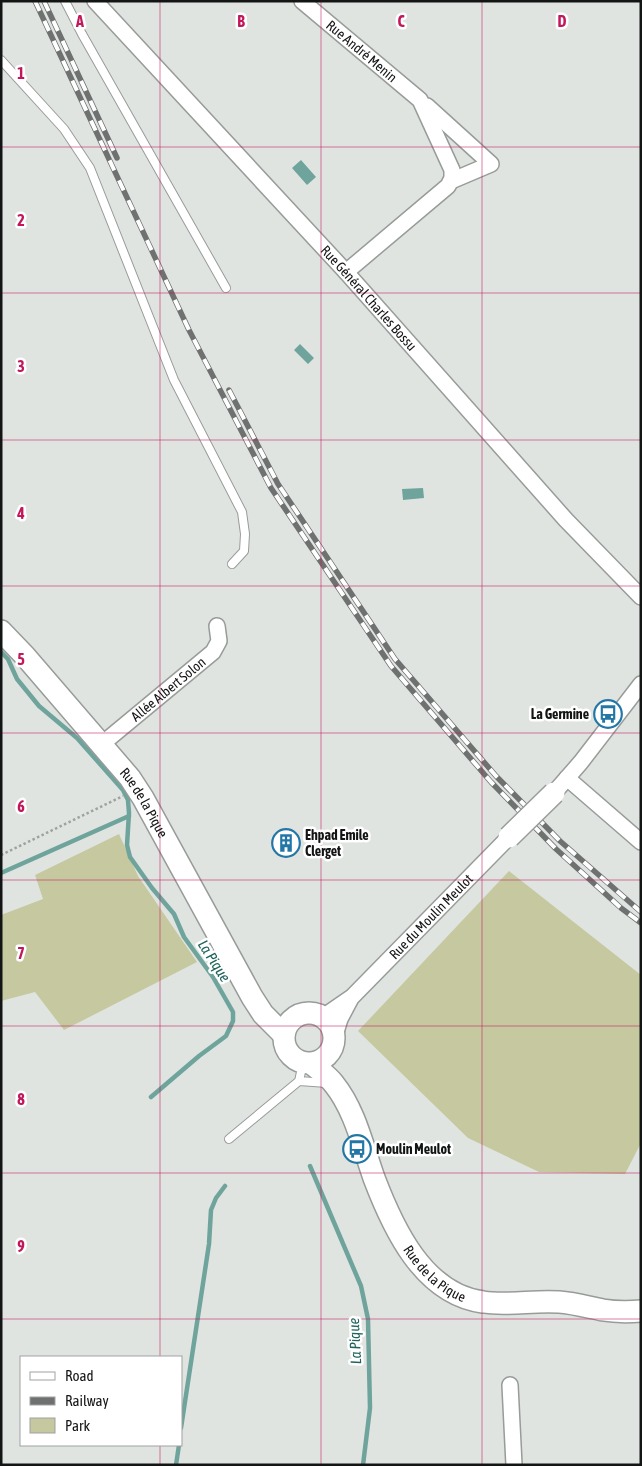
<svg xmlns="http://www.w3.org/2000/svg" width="642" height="1466" font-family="'Asap Condensed',sans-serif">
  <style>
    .green { fill: #c6c9a0 }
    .water { fill: #6fa49c }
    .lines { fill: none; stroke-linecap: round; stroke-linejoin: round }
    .stream { stroke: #6fa49c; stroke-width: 4.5 }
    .lane-casing { stroke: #989c99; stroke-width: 10 }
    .street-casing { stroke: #989c99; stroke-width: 18 }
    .secondary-casing { stroke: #989c99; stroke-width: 24 }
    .path { stroke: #9fa29f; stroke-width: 2.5; stroke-dasharray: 2.5 2.5; stroke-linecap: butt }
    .lane { stroke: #fff; stroke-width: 8 }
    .street { stroke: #fff; stroke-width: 15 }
    .secondary { stroke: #fff; stroke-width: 21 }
    .rail-casing { stroke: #6e716f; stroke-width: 5.5 }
    .rail { stroke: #fff; stroke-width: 4; stroke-dasharray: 11; stroke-linecap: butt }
    .secondary-bridge-casing { stroke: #989c99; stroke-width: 24; stroke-linecap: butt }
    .secondary-bridge { stroke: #fff; stroke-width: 21 }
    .grid { fill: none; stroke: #c2185b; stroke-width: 1; stroke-opacity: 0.55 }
    .labels { text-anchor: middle; stroke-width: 5; stroke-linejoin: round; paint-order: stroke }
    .street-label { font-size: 14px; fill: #131514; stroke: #fff }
    .poi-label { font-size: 14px; font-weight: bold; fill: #131514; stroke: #fff; text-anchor: start }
    .water-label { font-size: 15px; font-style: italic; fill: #1e645c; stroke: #fff }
    .grid-label { font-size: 16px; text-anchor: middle; font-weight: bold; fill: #c2185b; stroke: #fff; stroke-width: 5; stroke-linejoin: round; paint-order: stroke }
  </style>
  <rect width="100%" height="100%" fill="#e0e4e0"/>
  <!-- green -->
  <path class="green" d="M 119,834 L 138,876 L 197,962 L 64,1030 L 35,992 L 1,1001 L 1,915 L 43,899 L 35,875 Z
    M 509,871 L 641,975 L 641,1143 L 625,1174 L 539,1172 L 468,1138 L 358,1031 Z"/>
  <!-- water -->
  <path class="water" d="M 301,160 L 316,177 L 307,185 L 292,168 Z
    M 300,344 L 314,358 L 308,364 L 294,350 Z
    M 423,488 L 424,498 L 403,500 L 402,489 Z"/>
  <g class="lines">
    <!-- stream -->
    <path class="stream" d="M 1,652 L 8,659 L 17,679 L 39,706 L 77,738 L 123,790 L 128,800 L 129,813 L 127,845 L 130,857 L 152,888 L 174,914 L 184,937 L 213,977 L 233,1012 L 233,1021 L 226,1036 L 199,1056 L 151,1097
      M 1,873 L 129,816
      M 310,1166 L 361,1286 L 368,1319 L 370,1408 L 363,1465
      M 181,1428 L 209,1244 L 211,1210 L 216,1198 L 225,1186
      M 176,1465 L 179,1445"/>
    <defs>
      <path id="lane" d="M 65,1 L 82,34 L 226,288
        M 1,60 L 64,129 L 90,168 L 174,380 L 242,512 L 245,534 L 244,551 L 232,564
        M 299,1081 L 327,1083
        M 229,1139 L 299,1081 L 303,1063"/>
      <g id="street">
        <path id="s1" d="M 95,1 L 346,272 L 566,520 L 641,597"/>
        <path id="s2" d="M 302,1 L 420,100 L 452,170 L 452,178 L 448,186 L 346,272"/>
        <path d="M 427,106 L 491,164 L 451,181"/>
        <path id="s3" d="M 102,744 L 213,652 L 219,641 L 217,626"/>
        <path d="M 567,778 L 641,842"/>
        <path d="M 554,793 L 581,762 L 641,684"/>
        <path id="s4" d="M 323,1017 L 352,997 L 509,837"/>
        <path d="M 335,1035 L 340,1019 L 350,1000"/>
        <path d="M 510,1385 L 514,1465"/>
      </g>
      <g id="secondary">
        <path id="s5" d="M 1,631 L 25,656 L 130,778 L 143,798 L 252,997 L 263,1014 L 284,1035"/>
        <circle cx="309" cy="1038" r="25"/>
        <path id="s6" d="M 312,1064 C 319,1070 328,1076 334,1084 C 355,1110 363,1147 374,1178 C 393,1228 423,1294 483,1302 C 508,1306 534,1300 559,1302 C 574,1303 588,1307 603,1310 C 615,1312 628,1312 641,1311"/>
      </g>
    </defs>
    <!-- lane casing -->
    <use href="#lane" class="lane-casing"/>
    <!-- street casing -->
    <use href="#street" class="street-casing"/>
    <!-- secondary casing -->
    <use href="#secondary" class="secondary-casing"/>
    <!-- path -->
    <path class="path" d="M 1,855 L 123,796"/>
    <!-- lane -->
    <use href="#lane" class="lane"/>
    <!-- street -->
    <use href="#street" class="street"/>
    <!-- secondary -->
    <use href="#secondary" class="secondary"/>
    <defs>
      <path id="rail" d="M 35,1 L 189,330 L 271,488 L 391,666 L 491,782 L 556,849 L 621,908 L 641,923
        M 44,1 L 117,158
        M 229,390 L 278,484 L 395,659 L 496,776 L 560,841 L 641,912"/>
    </defs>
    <!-- rail casing -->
    <use href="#rail" class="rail-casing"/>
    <!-- rail -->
    <use href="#rail" class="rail"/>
    <defs>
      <path id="secondary-bridge" d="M 509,837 L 554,793"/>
    </defs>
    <!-- secondary-bridge casing -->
    <use href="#secondary-bridge" class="secondary-bridge-casing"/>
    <!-- secondary-bridge -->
    <use href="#secondary-bridge" class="secondary-bridge"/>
  </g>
  <!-- grid -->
  <path class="grid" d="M 160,1 L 160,1357M 321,1 L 321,1465M 482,1 L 482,1465M 1,147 L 641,147M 1,293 L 641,293M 1,440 L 641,440M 1,586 L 641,586M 1,733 L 641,733M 1,880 L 641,880M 1,1026 L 641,1026M 1,1173 L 641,1173M 1,1319 L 641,1319M 160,1445 L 160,1465"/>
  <!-- icons -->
  <defs>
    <symbol id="bus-ring" viewBox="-11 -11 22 22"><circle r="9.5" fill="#fff" stroke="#2377a7" stroke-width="1.5"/><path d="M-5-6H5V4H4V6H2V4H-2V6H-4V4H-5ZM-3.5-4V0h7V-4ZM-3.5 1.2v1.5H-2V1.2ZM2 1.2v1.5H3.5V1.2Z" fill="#2377a7"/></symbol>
    <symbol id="building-ring" viewBox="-11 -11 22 22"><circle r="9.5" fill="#fff" stroke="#2377a7" stroke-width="1.5"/><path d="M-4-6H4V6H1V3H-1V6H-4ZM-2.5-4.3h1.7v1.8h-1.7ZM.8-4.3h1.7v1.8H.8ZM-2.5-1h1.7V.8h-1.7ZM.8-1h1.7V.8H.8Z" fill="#2377a7"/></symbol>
  </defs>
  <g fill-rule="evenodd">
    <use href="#bus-ring" x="592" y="698" width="32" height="32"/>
    <use href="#building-ring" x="270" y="827" width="32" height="32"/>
    <use href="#bus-ring" x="341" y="1133" width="32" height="32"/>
  </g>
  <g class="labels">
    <!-- street labels -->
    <g class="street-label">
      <text dy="5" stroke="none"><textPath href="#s2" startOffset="78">Rue André Menin</textPath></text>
      <text dy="5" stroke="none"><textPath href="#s1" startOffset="404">Rue Général Charles Bossu</textPath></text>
      <text dy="5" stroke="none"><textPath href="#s3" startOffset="86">Allée Albert Solon</textPath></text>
      <text dy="5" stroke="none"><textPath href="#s5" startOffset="224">Rue de la Pique</textPath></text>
      <text dy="5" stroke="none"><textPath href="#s4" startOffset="148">Rue du Moulin Meulot</textPath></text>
      <text dy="5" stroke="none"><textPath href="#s6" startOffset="248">Rue de la Pique</textPath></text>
    </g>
    <!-- poi labels -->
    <g class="poi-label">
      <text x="589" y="719" text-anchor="end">La Germine</text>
      <text x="305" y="840">Ehpad Emile<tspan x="305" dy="16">Clerget</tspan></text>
      <text x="376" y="1154">Moulin Meulot</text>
    </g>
    <!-- water labels -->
    <g class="water-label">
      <text transform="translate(214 961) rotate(57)" y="5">La Pique</text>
      <text transform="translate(355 1341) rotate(-93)" y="5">La Pique</text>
    </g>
  </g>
  <g class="grid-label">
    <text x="80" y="27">A</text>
    <text x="241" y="27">B</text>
    <text x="401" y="27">C</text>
    <text x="562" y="27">D</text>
    <text x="21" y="79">1</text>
    <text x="21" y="226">2</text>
    <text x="21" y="372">3</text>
    <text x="21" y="519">4</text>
    <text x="21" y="665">5</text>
    <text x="21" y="812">6</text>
    <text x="21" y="959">7</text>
    <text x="21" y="1105">8</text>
    <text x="21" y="1252">9</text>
  </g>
  <!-- border -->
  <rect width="642" height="1466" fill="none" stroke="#131514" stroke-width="5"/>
  <!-- legend -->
  <rect x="20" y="1356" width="162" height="90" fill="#ffffff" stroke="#a1a1a1"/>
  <rect x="30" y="1372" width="25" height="8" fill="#ffffff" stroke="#a1a1a1"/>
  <text x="65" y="1381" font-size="15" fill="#131514">Road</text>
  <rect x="30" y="1397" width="25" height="8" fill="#6e716f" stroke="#a1a1a1"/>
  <text x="65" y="1406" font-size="15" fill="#131514">Railway</text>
  <rect x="30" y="1418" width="25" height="15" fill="#c6c9a0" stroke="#a1a1a1"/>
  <text x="65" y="1431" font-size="15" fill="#131514">Park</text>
</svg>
